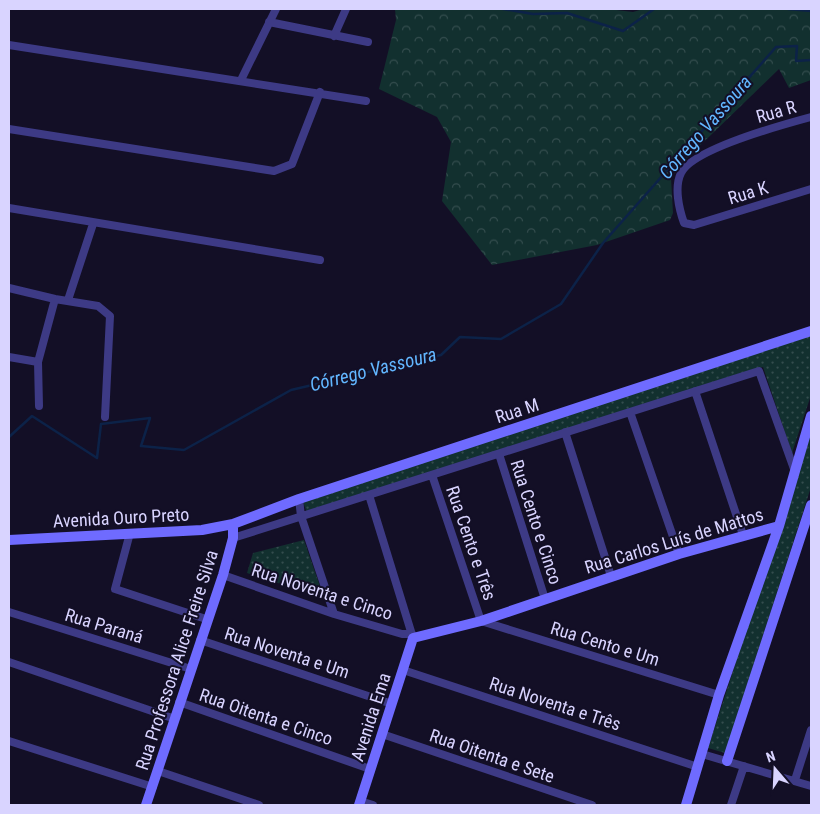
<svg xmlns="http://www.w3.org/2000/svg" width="820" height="814" font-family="'Roboto Condensed',sans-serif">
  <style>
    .forest { fill: url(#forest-crowns) }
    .park { fill: url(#park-dots) }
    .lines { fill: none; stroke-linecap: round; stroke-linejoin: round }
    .stream { stroke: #0c2248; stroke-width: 2.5 }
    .street { stroke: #3d3a85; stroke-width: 8 }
    .secondary { stroke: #6f6bff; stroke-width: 10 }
    .labels { text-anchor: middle; stroke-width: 4; stroke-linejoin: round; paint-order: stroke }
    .street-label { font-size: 18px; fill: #d9d4ff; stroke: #130f26 }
    .water-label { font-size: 19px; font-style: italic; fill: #62b6ff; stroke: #130f26 }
  </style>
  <defs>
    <pattern id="forest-crowns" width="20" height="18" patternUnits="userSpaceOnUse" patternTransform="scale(1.25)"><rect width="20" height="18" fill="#12302f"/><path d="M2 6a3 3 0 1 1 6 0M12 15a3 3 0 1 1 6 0" fill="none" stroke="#344d4e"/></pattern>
    <pattern id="park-dots" width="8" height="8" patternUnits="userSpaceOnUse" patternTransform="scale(1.25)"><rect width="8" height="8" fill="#12302f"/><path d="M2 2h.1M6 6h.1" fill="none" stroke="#344d4e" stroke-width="1.8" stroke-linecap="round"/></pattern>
  </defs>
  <rect width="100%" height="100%" fill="#130f26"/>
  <!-- forest -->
  <path class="forest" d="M 395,9 L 608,9 L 633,12 L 643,9 L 811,9 L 811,80 L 789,88 L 779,69 L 682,163 L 671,178 L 673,213 L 670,220 L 597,245 L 492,265 L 442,201 L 451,142 L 437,117 L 379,89 L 396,20 Z"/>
  <!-- park -->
  <path class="park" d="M 811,333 L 811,395 L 792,453 L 763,367 L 307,513 L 303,502 Z
    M 809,437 L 811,437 L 811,487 L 725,753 L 708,748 Z
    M 304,540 L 324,598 L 247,573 L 253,553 Z"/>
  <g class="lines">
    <!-- stream -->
    <path class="stream" d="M 503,9 L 533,14 L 567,13 L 623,31 L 654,9
      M 788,9 L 811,11
      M 9,437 L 32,416 L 97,458 L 101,424 L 150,418 L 141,446 L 184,450 L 291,390 L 441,355 L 460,337 L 501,339 L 561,304 L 603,243 L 776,47 L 797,46 L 796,61 L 811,60"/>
    <!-- street -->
    <path class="street" d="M 269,22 L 368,42
      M 334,36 L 346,9
      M 9,45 L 366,101
      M 241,80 L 276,9
      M 811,117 C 785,124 693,149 681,173 C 674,187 679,209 684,223 L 694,225 L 811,189
      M 9,129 L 274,171 L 292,164 L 320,92
      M 9,208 L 320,260
      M 9,288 L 55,299 L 98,306 L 110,316 L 105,417
      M 68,300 L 93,224
      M 9,357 L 38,362
      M 695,391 L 743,535
      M 39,406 L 38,362 L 55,299
      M 630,412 L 679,554
      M 565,432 L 611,576
      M 499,454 L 545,599
      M 432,475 L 481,621 L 719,695
      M 369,495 L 413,638
      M 299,499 L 301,516 L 334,614
      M 130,533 L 115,589 L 206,619
      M 233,538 L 759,371 L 794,469
      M 223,575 L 334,614 L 402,634 L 412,634
      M 9,612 L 191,669
      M 200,640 L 392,704
      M 9,662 L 175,719
      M 403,670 L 698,767
      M 179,702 L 370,769
      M 382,734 L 592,805
      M 9,741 L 153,787
      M 702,754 L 811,786
      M 158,771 L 259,805
      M 795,780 L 811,730
      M 360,801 L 373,805
      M 731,805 L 744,766"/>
    <!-- secondary -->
    <path class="secondary" d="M 9,540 L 202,530 L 233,524 L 299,499 L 811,331
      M 727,761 L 811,505
      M 146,805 L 223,575 L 233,538 L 233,524
      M 359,805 L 413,638 L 481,621 L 679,554 L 779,526
      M 686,805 L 719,695 L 779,526 L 811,416"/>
  </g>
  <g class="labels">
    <!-- street labels -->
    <g class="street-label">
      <text transform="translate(776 112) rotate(-16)" y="6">Rua R</text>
      <text transform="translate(748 193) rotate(-17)" y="6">Rua K</text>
      <text transform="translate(517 411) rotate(-18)" y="6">Rua M</text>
      <text transform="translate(121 518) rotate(-3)" y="6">Avenida Ouro Preto</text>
      <text transform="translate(536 522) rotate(72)" y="6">Rua Cento e Cinco</text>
      <text transform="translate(674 541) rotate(-17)" y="6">Rua Carlos Luís de Mattos</text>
      <text transform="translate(471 543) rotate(71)" y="6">Rua Cento e Três</text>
      <text transform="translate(322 592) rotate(18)" y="6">Rua Noventa e Cinco</text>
      <text transform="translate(104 626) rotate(17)" y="6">Rua Paraná</text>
      <text transform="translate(605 644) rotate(17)" y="6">Rua Cento e Um</text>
      <text transform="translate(287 653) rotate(18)" y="6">Rua Noventa e Um</text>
      <text transform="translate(177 660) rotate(-72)" y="6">Rua Professora Alice Freire Silva</text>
      <text transform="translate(555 704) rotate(18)" y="6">Rua Noventa e Três</text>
      <text transform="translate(266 717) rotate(19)" y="6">Rua Oitenta e Cinco</text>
      <text transform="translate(371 717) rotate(-72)" y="6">Avenida Ema</text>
      <text transform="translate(492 756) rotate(19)" y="6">Rua Oitenta e Sete</text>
    </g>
    <!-- water labels -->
    <g class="water-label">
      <text transform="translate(705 127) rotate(-49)" y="7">Córrego Vassoura</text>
      <text transform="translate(373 369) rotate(-14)" y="7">Córrego Vassoura</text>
    </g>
  </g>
  <!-- border -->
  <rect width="820" height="814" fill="none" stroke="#d9d4ff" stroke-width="20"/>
  <!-- north arrow -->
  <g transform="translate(775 769) rotate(341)" stroke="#130f26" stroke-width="4" paint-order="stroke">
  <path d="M0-4L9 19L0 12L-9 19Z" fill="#d9d4ff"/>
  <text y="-8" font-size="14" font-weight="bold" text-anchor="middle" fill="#d9d4ff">N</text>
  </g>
</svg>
